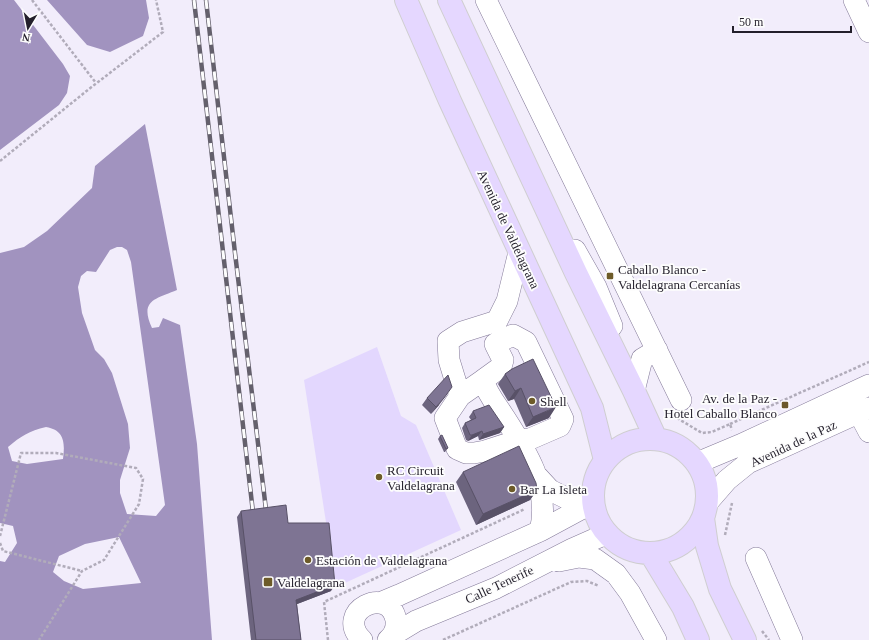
<svg xmlns="http://www.w3.org/2000/svg" width="869" height="640" font-family="'Times New Roman',serif">
  <style>
    .green { fill: #e3d7fe }
    .water { fill: #a193bf; fill-rule: evenodd }
    .lines { fill: none; stroke-linecap: round; stroke-linejoin: round }
    .minor-casing { stroke: #847a99; stroke-width: 22 }
    .major-casing { stroke: #cfced0; stroke-width: 24 }
    .path { stroke: #b1acba; stroke-width: 2.5; stroke-dasharray: 3 2; stroke-linecap: butt }
    .minor { stroke: #fff; stroke-width: 21 }
    .major { stroke: #e5d7ff; stroke-width: 22 }
    .rail-casing { stroke: #64606c; stroke-width: 4.5 }
    .rail { stroke: #fdfdfd; stroke-width: 3; stroke-dasharray: 9; stroke-linecap: butt }
    .wall { fill: #6c647e }
    .shaded-wall { fill: #585167 }
    .building { fill: #7e7493; stroke: #585167 }
    .poi-dot { fill: #6d5b29; stroke: #fdfdfd; stroke-width: 1.5 }
    .labels { text-anchor: middle; stroke-width: 3.5; stroke-linejoin: round; paint-order: stroke }
    .street-label { font-size: 13px; fill: #231f2b; stroke: #fdfdfd }
    .poi-label { font-size: 13px; fill: #231f2b; stroke: #fdfdfd; text-anchor: start }
  </style>
  <rect width="100%" height="100%" fill="#f2edfb"/>
  <!-- green -->
  <path class="green" d="M 377,347 L 401,416 L 416,425 L 461,530 L 336,587 L 304,380 Z"/>
  <!-- water -->
  <path class="water" d="M 0,0 L 14,0 L 63,64 L 70,76 L 67,93 L 59,105 L 0,150 Z
    M 47,0 L 146,0 L 149,18 L 143,36 L 110,52 L 87,45 Z
    M 145,124 L 177,290 C 156,299 139,300 152,328 L 159,327 L 163,318 L 180,325 L 197,444 L 212,640 L 0,640 L 0,561 L 5,562 L 17,543 L 13,526 L 0,523 L 0,253 L 24,247 L 47,231 L 92,188 L 95,166 ZM 117,247 L 122,247 L 127,250 L 131,262 L 165,505 L 156,516 L 127,514 L 120,493 L 120,480 L 130,448 L 128,424 L 112,373 L 104,359 L 95,350 L 82,313 L 78,287 L 81,276 L 87,271 L 96,272 L 110,250 ZM 46,427 C 65,430 65,444 63,459 L 27,464 L 12,461 L 8,447 C 21,436 29,431 46,427 ZM 119,537 L 141,583 L 83,589 L 64,581 L 53,572 L 59,556 L 85,544 Z"/>
  <g class="lines">
    <defs>
      <path id="minor" d="M 486,0 L 681,400
        M 854,0 L 869,32
        M 575,250 L 596,287 L 612,326
        M 483,380 L 460,396 L 445,418 L 457,449 L 466,453 L 474,453 L 485,451 L 519,440 L 530,439 L 560,426 L 563,419 L 526,342 L 513,335 L 495,344 L 503,360 L 501,367 L 483,380 C 487,393 495,403 503,415 C 525,449 551,488 540,531
        M 634,391 L 642,359 L 657,350
        M 460,396 L 449,360 L 448,341 L 462,332 L 497,321 L 507,301 L 519,252
        M 859,413 L 869,432
        M 697,463 L 740,445 L 869,385
        M 538,477 L 550,490 L 568,499 L 592,499
        M 707,503 L 727,480 L 748,463 L 869,408
        M 756,558 L 792,640
        M 559,561 L 579,557 L 595,559 L 616,574 L 630,593 L 656,640
        M 380,603 L 399,595 L 540,531 L 592,503
        M 393,635 L 416,621 L 496,588 L 572,549 L 606,534
        M 362,640 C 333,611 389,584 396,620 C 397,628 394,635 388,640"/>
      <path id="major" d="M 406,0 L 450,101 L 592,408 L 605,460
        M 449,0 L 576,273 L 634,391 L 656,439
        M593 496a57 57 0 1 1 114 0a57 57 0 1 1-114 0Z
        M 703,518 L 707,546 L 720,589 L 745,640
        M 651,554 L 683,607 L 698,640"/>
    </defs>
    <!-- minor casing -->
    <use href="#minor" class="minor-casing"/>
    <!-- major casing -->
    <use href="#major" class="major-casing"/>
    <!-- path -->
    <path class="path" d="M 32,0 L 96,83
      M 0,161 L 89,89 L 163,32 L 156,0
      M 677,418 L 702,433 L 712,432 L 730,424 L 732,430
      M 730,424 L 869,362
      M 725,535 L 732,503
      M 0,536 L 21,453 L 56,453 L 136,468 L 143,479 L 139,504 L 104,560 L 82,571 L 39,640
      M 0,543 L 3,551 L 82,571
      M 762,631 L 769,640
      M 328,640 L 324,602 L 525,509
      M 443,640 L 571,582 L 587,581 L 599,586"/>
    <!-- minor -->
    <use href="#minor" class="minor"/>
    <!-- major -->
    <use href="#major" class="major"/>
    <defs>
      <path id="rail" d="M 194,0 L 254,521
        M 206,0 L 235,253 L 267,518"/>
    </defs>
    <!-- rail casing -->
    <use href="#rail" class="rail-casing"/>
    <!-- rail -->
    <use href="#rail" class="rail"/>
  </g>
  <!-- wall -->
  <path class="wall" d="M 512,369 L 549,418 L 526,427 L 514,399 L 508,401 L 498,384 L 505,374 Z
    M 427,398 L 439,405 L 431,414 L 422,405 Z
    M 473,411 L 504,427 L 500,433 L 479,440 L 478,436 L 468,441 L 466,440 L 462,428 L 465,423 L 471,420 L 469,417 Z
    M 440,436 L 448,448 L 445,452 L 444,452 L 438,439 Z
    M 463,472 L 537,490 L 530,500 L 476,525 L 456,482 Z
    M 241,511 L 288,523 L 331,591 L 297,604 L 301,640 L 251,640 L 237,517 Z"/>
  <!-- shaded-wall -->
  <path class="shaded-wall" d="M 521,388 L 514,399 L 508,401 L 515,391 Z
    M 444,398 L 439,405 L 431,414 L 436,407 Z
    M 556,407 L 549,418 L 526,427 L 533,417 Z
    M 504,427 L 500,433 L 479,440 L 483,434 Z
    M 482,431 L 478,436 L 468,441 L 472,435 Z
    M 537,490 L 530,500 L 476,525 L 483,514 Z
    M 335,585 L 331,591 L 292,606 L 296,600 Z"/>
  <!-- building -->
  <path class="building" d="M 533,359 L 556,407 L 533,417 L 521,388 L 515,391 L 505,374 L 512,369 Z
    M 448,375 L 452,387 L 444,398 L 436,407 L 427,398 Z
    M 489,405 L 504,427 L 483,434 L 482,431 L 472,435 L 470,435 L 465,423 L 476,418 L 473,411 Z
    M 442,435 L 448,448 L 446,449 L 440,436 Z
    M 519,446 L 536,483 L 537,490 L 483,514 L 463,472 Z
    M 286,505 L 288,523 L 329,523 L 335,585 L 296,600 L 301,640 L 256,640 L 241,511 Z"/>
  <!-- markers -->
  <g class="poi-dot">
    <rect x="606" y="272" width="8" height="8" rx="2"/>
    <circle cx="532" cy="401" r="4"/>
    <rect x="781" y="401" width="8" height="8" rx="2"/>
    <circle cx="379" cy="477" r="4"/>
    <circle cx="512" cy="489" r="4"/>
    <circle cx="308" cy="560" r="4"/>
    <rect x="263" y="577" width="10" height="10" rx="2"/>
  </g>
  <g class="labels">
    <!-- street labels -->
    <g class="street-label">
      <text transform="translate(509 229) rotate(65)" y="5">Avenida de Valdelagrana</text>
      <text transform="translate(793 443) rotate(-25)" y="5">Avenida de la Paz</text>
      <text transform="translate(499 584) rotate(-25)" y="5">Calle Tenerife</text>
    </g>
    <!-- poi labels -->
    <g class="poi-label">
      <text x="618" y="274">Caballo Blanco -<tspan x="618" dy="15">Valdelagrana Cercanías</tspan></text>
      <text x="777" y="403" text-anchor="end">Av. de la Paz -<tspan x="777" dy="15">Hotel Caballo Blanco</tspan></text>
      <text x="540" y="406">Shell</text>
      <text x="387" y="475">RC Circuit<tspan x="387" dy="15">Valdelagrana</tspan></text>
      <text x="520" y="494">Bar La Isleta</text>
      <text x="316" y="565">Estación de Valdelagrana</text>
      <text x="277" y="587">Valdelagrana</text>
    </g>
  </g>
  <!-- north arrow -->
  <g transform="translate(28 28) rotate(190)" stroke="#fdfdfd" stroke-width="3" paint-order="stroke">
  <path d="M0-3L7 15L0 10L-7 15Z" fill="#231f2b"/>
  <text y="-6" font-size="11" font-weight="bold" text-anchor="middle" fill="#231f2b">N</text>
  </g>
  <!-- scale -->
  <path d="M733 26v6h118v-6" fill="none" stroke="#231f2b" stroke-width="2"/>
  <text x="739" y="26" font-size="12" fill="#231f2b" stroke="#fdfdfd" stroke-width="3" paint-order="stroke">50 m</text>
</svg>
